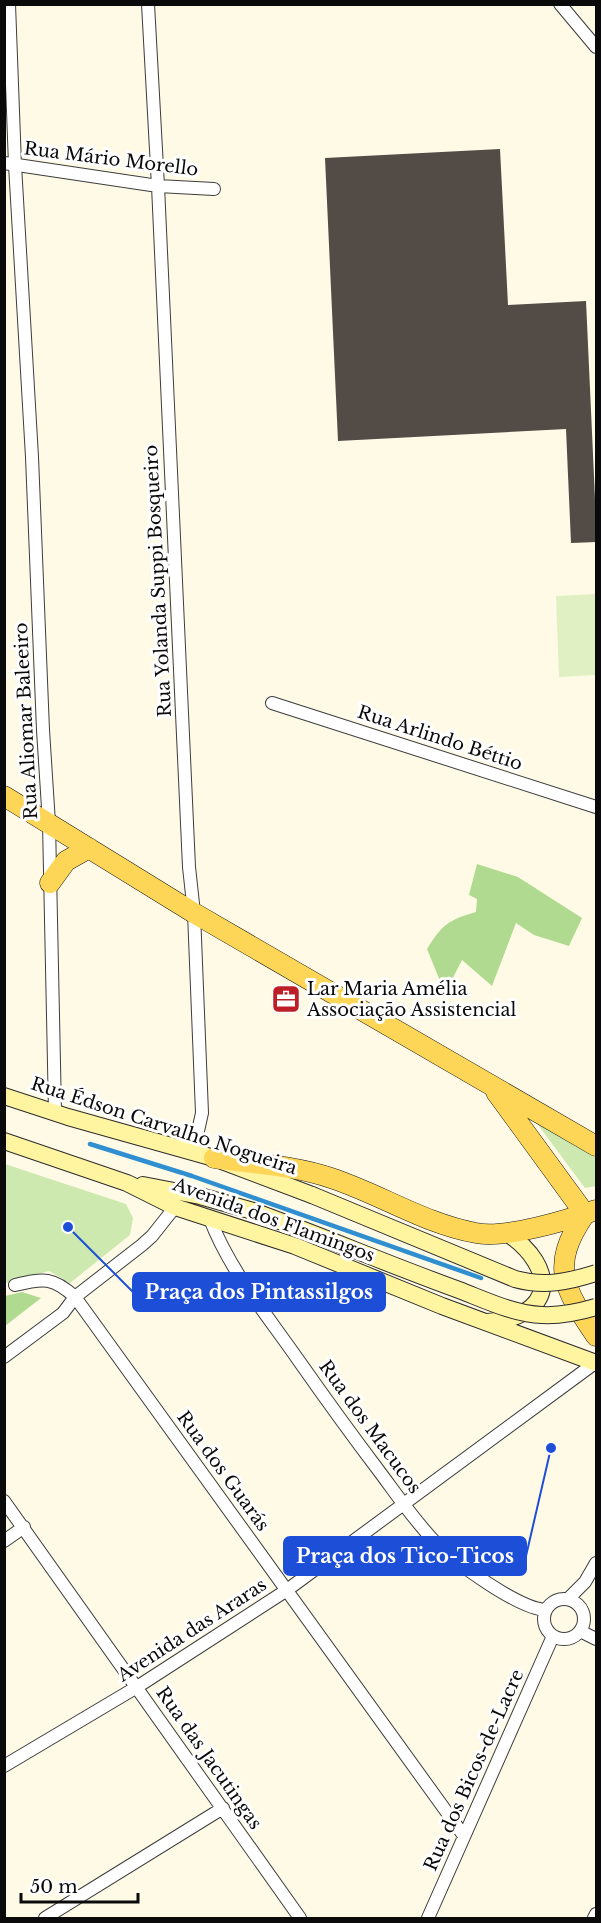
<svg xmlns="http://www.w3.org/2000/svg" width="601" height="1923" font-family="'Libre Baskerville',serif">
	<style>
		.green { fill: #cde9b0 }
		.forest { fill: #b0da8f }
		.pitch { fill: #e0f0c2 }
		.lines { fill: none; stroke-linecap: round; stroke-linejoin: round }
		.stream { stroke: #2f8fd0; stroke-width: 4.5 }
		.building { fill: #524b46 }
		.street-casing { stroke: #3d3d3d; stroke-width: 14 }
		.secondary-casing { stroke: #2c2c2c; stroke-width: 18 }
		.primary-casing { stroke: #1b1b1b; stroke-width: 21 }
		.street { stroke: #fff; stroke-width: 12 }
		.secondary { stroke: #fff5a1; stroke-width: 16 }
		.primary { stroke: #fdd658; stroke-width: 20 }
		.secondary-bridge-casing { stroke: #2c2c2c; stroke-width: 18; stroke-linecap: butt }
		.secondary-bridge { stroke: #fff5a1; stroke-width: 16 }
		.labels { text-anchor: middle; stroke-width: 6; stroke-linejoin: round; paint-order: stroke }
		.street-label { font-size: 18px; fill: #0a0a0a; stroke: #fff }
		.poi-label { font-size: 18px; fill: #0a0a0a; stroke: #fff; text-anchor: start }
		.leader { fill: none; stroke: #1d4ed8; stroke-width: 2 }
		.callout-dot { fill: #1d4ed8; stroke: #fff; stroke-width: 2 }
		.callout { fill: #1d4ed8; stroke: #1d4ed8; stroke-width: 2 }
		.callout-label { font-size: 20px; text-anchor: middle; font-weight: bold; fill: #fff }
	</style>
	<rect width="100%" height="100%" fill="#fffae6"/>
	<path class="green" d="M527,1110L596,1154V1186L585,1188Z
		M5,1164L126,1204L133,1218L130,1235L70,1283L49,1271L5,1283Z"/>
	<path class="forest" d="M477,864L518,877L582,918L569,946L534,935L516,923L492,986L462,960L445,993L427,949C442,925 448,920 476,912L477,899L469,895Z
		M22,1292L41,1298L5,1326V1296Z"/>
	<path class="pitch" d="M596,594V675L559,677L556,596Z"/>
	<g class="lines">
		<path class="stream" d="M90,1144L192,1176L481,1278"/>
	</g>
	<path class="building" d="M500,149L508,305L586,301L597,542L571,543L566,429L338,441L325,158Z"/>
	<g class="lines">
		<g class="street-casing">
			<path id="street" d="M9,4L15,165L32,457L43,730L49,823L55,1112
				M148,4L158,186L189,867L194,913L202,1113L198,1131L194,1138L181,1148
				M560,4L596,47
				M4,163L158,186L214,189
				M272,703L596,807
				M210,1219C230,1271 267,1315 299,1361C325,1398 351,1434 379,1471C397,1495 414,1520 435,1542C454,1562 519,1609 546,1610
				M15,1285C44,1278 53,1277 75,1297L464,1836
				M4,1357L63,1313L75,1297L142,1245L152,1236L175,1207
				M4,1501L300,1918
				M4,1541L24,1527
				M568,1599L585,1582L596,1563
				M544 1619a20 20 0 1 1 40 0a20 20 0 1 1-40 0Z
				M580,1631L596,1639
				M4,1766L137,1687L287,1590L595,1363
				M45,1918L223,1808
				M428,1918L553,1636
				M594,1918L596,1914"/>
		</g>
		<g class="secondary-casing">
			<path id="secondary" d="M4,1096L68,1117L214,1158L312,1195
				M4,1141L127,1183L175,1207L295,1246L442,1306L596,1363
				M143,1185L200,1196L253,1211
				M487,1322C556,1317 558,1268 507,1233"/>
		</g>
		<g class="primary-casing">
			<path id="primary" d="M4,796L194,913L596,1146
				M50,883L66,861L89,848
				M496,1092L585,1214
				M214,1158C252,1164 294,1165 331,1178C380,1194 425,1224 476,1233C505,1239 568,1220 596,1210
				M585,1214C549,1266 564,1289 596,1336"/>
		</g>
		<use href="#street" class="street"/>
		<use href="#secondary" class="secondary"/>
		<use href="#primary" class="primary"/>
		<g class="secondary-bridge-casing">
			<path id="secondary-bridge" d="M312,1195L515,1279C544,1287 568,1282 596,1273
				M253,1211C322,1236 390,1265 459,1290C485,1300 514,1314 542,1315C560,1316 579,1312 596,1307"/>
		</g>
		<use href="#secondary-bridge" class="secondary-bridge"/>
	</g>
	<defs>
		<g id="office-square" transform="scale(1.5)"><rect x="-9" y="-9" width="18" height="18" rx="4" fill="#bc1f26" stroke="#fff"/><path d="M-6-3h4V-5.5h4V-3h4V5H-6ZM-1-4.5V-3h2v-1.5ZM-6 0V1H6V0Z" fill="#fff"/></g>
	</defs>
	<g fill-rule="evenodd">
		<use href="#office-square" x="286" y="999"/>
	</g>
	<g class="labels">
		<g class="street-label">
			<text transform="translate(111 159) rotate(7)" y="6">Rua Mário Morello</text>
			<text transform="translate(158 581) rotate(-93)" y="6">Rua Yolanda Suppi Bosqueiro</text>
			<text transform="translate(26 721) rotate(-93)" y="6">Rua Aliomar Baleeiro</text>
			<text transform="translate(440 738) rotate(18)" y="6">Rua Arlindo Béttio</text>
			<text transform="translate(164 1126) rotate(18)" y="6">Rua Édson Carvalho Nogueira</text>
			<text transform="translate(274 1220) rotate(20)" y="6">Avenida dos Flamingos</text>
			<text transform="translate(370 1427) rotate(54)" y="6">Rua dos Macucos</text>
			<text transform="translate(223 1471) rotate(54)" y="6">Rua dos Guarás</text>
			<text transform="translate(192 1630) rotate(-33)" y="6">Avenida das Araras</text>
			<text transform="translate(209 1758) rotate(55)" y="6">Rua das Jacutingas</text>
			<text transform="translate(474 1770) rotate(-66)" y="6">Rua dos Bicos-de-Lacre</text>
		</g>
		<g class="poi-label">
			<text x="307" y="995">Lar Maria Amélia<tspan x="307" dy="21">Associação Assistencial</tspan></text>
		</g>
	</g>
	<path class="leader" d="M68 1227L133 1292M551 1448L526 1556"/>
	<g class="callout-dot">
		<circle cx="68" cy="1227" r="6"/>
		<circle cx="551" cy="1448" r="6"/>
	</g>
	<g class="callout">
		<rect x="133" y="1273" width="252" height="38" rx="6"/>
		<rect x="284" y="1537" width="242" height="38" rx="6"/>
	</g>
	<g class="callout-label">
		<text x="259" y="1299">Praça dos Pintassilgos</text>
		<text x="405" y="1563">Praça dos Tico-Ticos</text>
	</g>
	<rect width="601" height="1923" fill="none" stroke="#0a0a0a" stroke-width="12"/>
	<path d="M21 1893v9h117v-9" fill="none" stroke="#0a0a0a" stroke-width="3"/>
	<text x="30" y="1893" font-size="18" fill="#0a0a0a" stroke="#ffffff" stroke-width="4.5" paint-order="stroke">50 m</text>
</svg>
